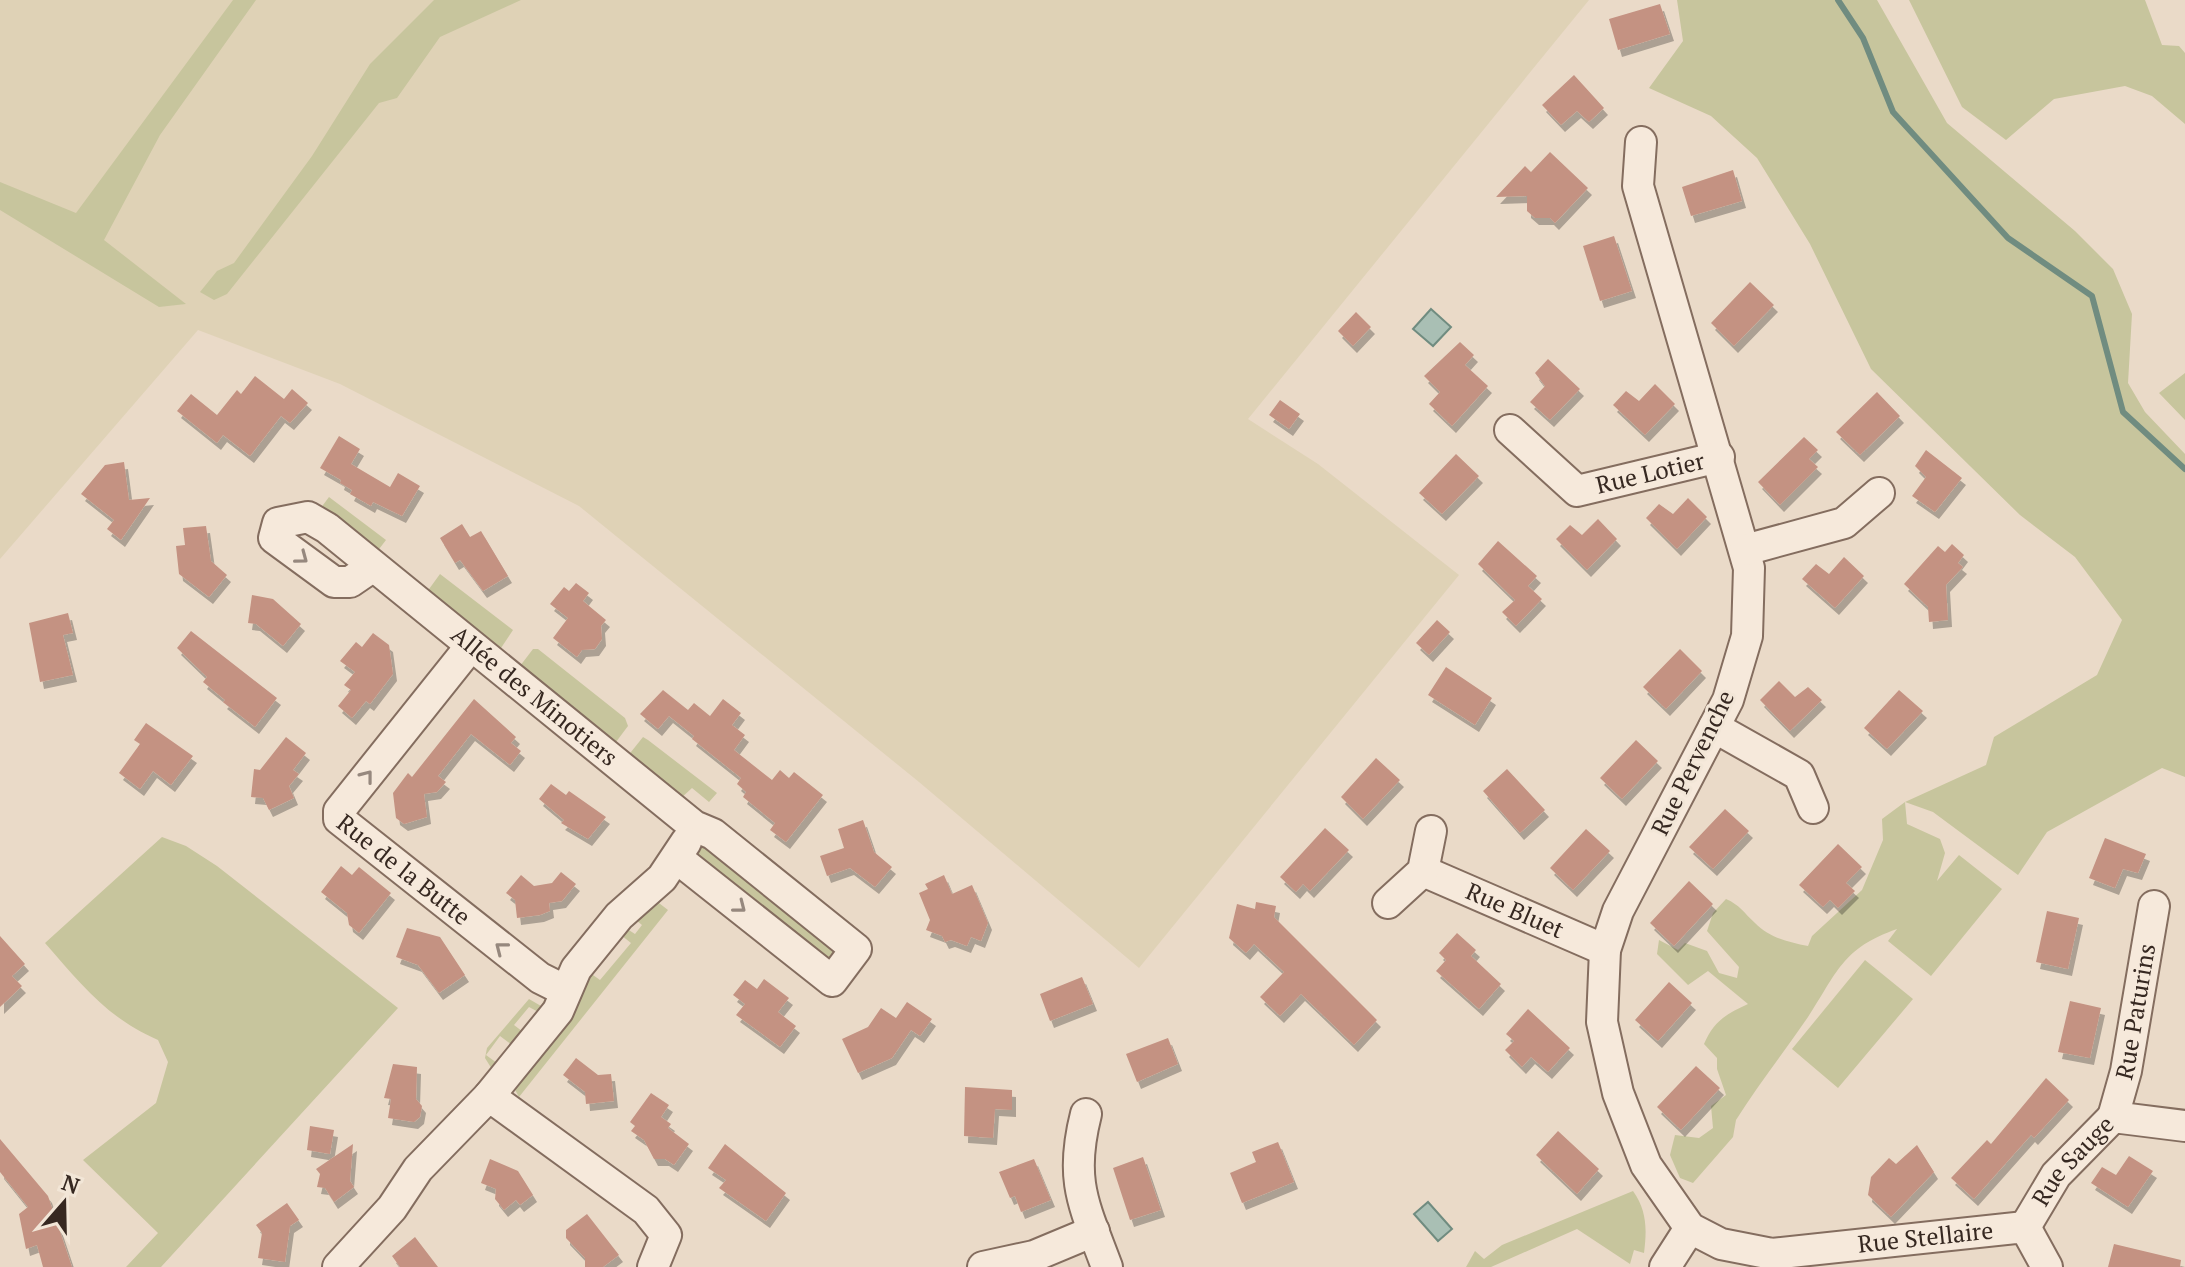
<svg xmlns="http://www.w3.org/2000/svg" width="2185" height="1267" font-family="'PT Serif',serif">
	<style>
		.farmland { fill: #dfd2b6 }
		.green { fill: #c7c59d }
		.water { fill: #a9bfb4; stroke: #708c80; stroke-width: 2 }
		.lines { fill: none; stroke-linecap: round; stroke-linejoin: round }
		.stream { stroke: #708c80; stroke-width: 6 }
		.building { fill: #c49282; filter: url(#shadow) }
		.minor-casing { stroke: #846d5f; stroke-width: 34 }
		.minor { stroke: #f6e9db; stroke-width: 30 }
		.oneway { stroke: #96887e }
		.labels { text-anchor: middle; stroke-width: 6; stroke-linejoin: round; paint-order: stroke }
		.street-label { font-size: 24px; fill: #362821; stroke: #f2e6d7 }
	</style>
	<defs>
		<filter id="shadow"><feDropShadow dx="4" dy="7" stdDeviation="0" flood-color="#0004"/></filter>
	</defs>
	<rect width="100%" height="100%" fill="#eadac8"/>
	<path class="farmland" d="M0,0H1589L1248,419L1318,464L1459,575L1139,968L919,782L579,506L340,384L198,330L0,559Z"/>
	<path class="green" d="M233,0H256L160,135L104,240L186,304L159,307L0,210V182L76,213Z
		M434,0H521L440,37L397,98L379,103L227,294L214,300L200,292L217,271L234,263L312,156L370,64Z
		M1677,0H1877L1947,123L2075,231L2113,269L2132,314L2128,383L2145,412L2185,454V777L2162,768L2047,832L2018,875L1933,812L1905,802L1907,824L1940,839L1945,853L1937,881L1959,855L2002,889L1931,976L1888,941L1897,929C1842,948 1837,973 1808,1017C1784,1052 1758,1085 1736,1120L1733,1137L1693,1183L1680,1178L1670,1155L1675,1135L1699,1138L1713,1128L1711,1106L1726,1095L1717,1069V1058L1704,1044C1714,1021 1726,1014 1748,1004L1708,971L1688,985L1657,954L1659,940L1678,950L1685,943L1707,951L1719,973L1737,978L1739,967L1707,931L1713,913L1726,899C1740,905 1744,913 1755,923C1770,938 1788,942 1808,946L1812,936L1862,890L1883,840L1882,819L1905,802L1986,765L1994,737L2097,675L2122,620L2075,557L2020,515L1871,369L1810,244L1757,158L1711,116L1649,88L1683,41Z
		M1909,0H2145L2162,45L2179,46L2185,53V124L2152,96L2125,86L2054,99L2006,140L1962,107Z
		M2185,373V420L2159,393Z
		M329,497L386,540L373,557L317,513Z
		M440,574L513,630L497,654L424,596Z
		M533,649H538L625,718L628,726L613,746L517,670Z
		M643,737L648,740L717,793L709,802L692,788L680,799L627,757Z
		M162,837L186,846L217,866L398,1008L161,1267H126L158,1233L83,1160L156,1103L168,1062L158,1040C107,1018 81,984 45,943Z
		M701,843L837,952L827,960L693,853Z
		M655,900L668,910L519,1097L513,1086L586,970L600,980L631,943L616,931L624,927L635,934L642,925L636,920Z
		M1865,960L1913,999L1838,1088L1792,1049Z
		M549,991L544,1015L529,1007L514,1025L527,1035L516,1048L500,1036L486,1055L501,1066L495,1074L485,1058L487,1048L529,999L541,1006Z
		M1633,1191C1647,1211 1647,1229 1644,1253L1634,1250L1630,1264L1577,1229L1491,1267H1466L1475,1251L1484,1259L1502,1245Z"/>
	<path class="water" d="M1431,309L1451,327L1433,346L1413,329Z
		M1428,1202L1452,1229L1438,1241L1414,1214Z"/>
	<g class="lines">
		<path class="stream" d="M1838,0L1863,38L1893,112L2008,238L2092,296L2123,412L2185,469"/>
	</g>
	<path class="building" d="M1660,4L1670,34L1618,50L1609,19Z
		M1574,75L1604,108L1589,122L1577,111L1561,125L1542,105Z
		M1550,152L1588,188L1555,223L1550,218H1535L1527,211V196L1496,197L1525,166L1531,172Z
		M1733,170L1742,201L1691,216L1682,187Z
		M1614,236L1632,291L1600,301L1583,246Z
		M1750,282L1774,305L1734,346L1711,323Z
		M1356,312L1371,327L1353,346L1338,331Z
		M1460,342L1474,355L1465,365L1488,386L1452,426L1429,404L1440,392L1424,376Z
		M1548,359L1580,389L1550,420L1530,402L1545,386L1535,373Z
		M255,376L284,399L292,389L308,403L290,423L281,416L250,456L223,435L217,443L177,411L191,394L217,415L237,390L241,394Z
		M1655,384L1675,404L1645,435L1613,405L1626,391L1639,401Z
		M1877,392L1900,416L1860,455L1836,432Z
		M1280,400L1300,414L1289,429L1269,415Z
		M339,436L360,449L351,464L390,487L398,473L420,486L402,516L373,502L371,506L350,494L352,490L340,483L341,480L320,468Z
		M1804,437L1818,450L1809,459L1818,467L1780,505L1758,482Z
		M1926,450L1962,478L1935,512L1912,496L1926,477L1915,466Z
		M1456,454L1479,476L1442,514L1419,493Z
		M124,462L129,500L150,498L121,540L107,529L114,520L81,494L105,465Z
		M1688,498L1707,517L1677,549L1646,518L1659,504L1673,514Z
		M1598,519L1617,539L1587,570L1556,539L1570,525L1582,535Z
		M462,524L470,537L481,531L508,576L483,591L460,560L455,563L440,538Z
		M206,526L211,561L227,575L209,597L179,574L176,546L185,545L183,528Z
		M1498,541L1537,576L1528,586L1542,599L1516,626L1502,612L1515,600L1478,564Z
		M1952,544L1964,555L1958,563L1963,567L1946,585L1948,620L1929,622L1928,607L1904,584L1938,546L1945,552Z
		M1844,557L1864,576L1835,608L1802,579L1816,564L1829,574Z
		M576,583L589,593L583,601L606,620L601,626L602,639L595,649L582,650L577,657L553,638L568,618L550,604L564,587L569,591Z
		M252,595L273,599L301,624L283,646L256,624L248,623Z
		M68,613L73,633L63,635L73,675L40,682L29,623Z
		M1437,620L1450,632L1429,655L1416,643Z
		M191,631L277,698L255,727L223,702L225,700L203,682L207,677L177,648Z
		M373,633L389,645L393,674L370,704L366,701L352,718L338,706L351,690L344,685L355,672L340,661L356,642L362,647Z
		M1680,649L1702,671L1666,709L1643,687Z
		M1446,667L1492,698L1475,725L1428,695Z
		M1779,681L1795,697L1808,687L1822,700L1790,731L1760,700Z
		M663,690L688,710L694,703L710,716L723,699L741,713L732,725L745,735L734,750L772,780L780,770L789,778L794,772L823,795L786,842L770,830L775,823L743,797L746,792L737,784L741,778L692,739L694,736L669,716L658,729L640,714Z
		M1899,690L1923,711L1887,749L1864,728Z
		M474,699L516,737L511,743L521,751L510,765L471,734L438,776L446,782L437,792L424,794L427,817L404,824L396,818L393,793L408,773L412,777Z
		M146,723L193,756L171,785L153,771L140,789L119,773L140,744L134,740Z
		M286,737L306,753L293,770L299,774L289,786L294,798L269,810L263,798L251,797L254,769L260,770Z
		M1636,740L1658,761L1622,799L1600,778Z
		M1376,758L1400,780L1363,819L1341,797Z
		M1507,769L1545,810L1520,833L1483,791Z
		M551,784L566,795L569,791L606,817L588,839L561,823L564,820L539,799Z
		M1725,809L1749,831L1713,869L1689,847Z
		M863,820L874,852L892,867L875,887L850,868L827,876L820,856L844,848L838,829Z
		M1325,828L1349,850L1310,891L1303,884L1296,892L1280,877Z
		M1586,829L1610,851L1573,890L1550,868Z
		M2105,838L2146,854L2138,873L2123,869L2115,888L2089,878Z
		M1838,844L1862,867L1846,883L1855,891L1838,908L1830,900L1823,907L1799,885Z
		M341,866L352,875L359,867L391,893L359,933L349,925L347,913L321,892Z
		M561,872L576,884L562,901L549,903L550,911L540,915L517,918L515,900L506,893L521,875L534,886L552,883Z
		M944,875L952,894L972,885L988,923L981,941L971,937L967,946L951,940L945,942L942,936L926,930L930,920L919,893L928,889L925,884Z
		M1689,881L1713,904L1674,946L1650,923Z
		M1256,902L1276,906L1274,917L1377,1020L1354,1045L1301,994L1280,1016L1260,997L1284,972L1254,944L1246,953L1229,938L1237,904L1255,909Z
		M2047,911L2079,918L2068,969L2036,962Z
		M407,928L440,937L465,975L439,993L418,965L396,957Z
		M1457,933L1476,950L1471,956L1501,984L1479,1009L1436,971L1446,960L1439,953Z
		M0,936L25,964L12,976L22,986L0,1007Z
		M1082,977L1093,1004L1050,1021L1040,994Z
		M764,979L789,998L778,1012L796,1026L780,1047L736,1015L745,1004L733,995L745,980L757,989Z
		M1669,982L1692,1003L1658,1041L1635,1020Z
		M2070,1001L2101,1008L2090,1058L2058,1052Z
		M907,1002L932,1019L920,1036L911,1030L892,1058L858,1073L842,1039L868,1027L881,1008L896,1018Z
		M1528,1009L1570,1048L1548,1072L1531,1057L1522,1067L1505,1050L1514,1041L1506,1034Z
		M1168,1038L1178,1064L1137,1082L1126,1054Z
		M576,1058L598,1075L611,1074L614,1101L586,1104L585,1092L563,1075Z
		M393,1064L417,1067L416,1099L422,1106L420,1117L414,1122L388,1118L391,1099L384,1098Z
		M1696,1066L1720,1088L1681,1130L1657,1107Z
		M2046,1078L2069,1100L2034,1138L2031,1135L1974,1199L1951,1178L1987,1140L1991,1144Z
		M965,1087L1012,1090V1110L995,1109L993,1138L964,1136Z
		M651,1093L669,1105L661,1117L671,1124L668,1128L689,1144L674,1165L665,1159H654L644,1140L631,1131L635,1126L630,1122Z
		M310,1126L334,1130L330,1154L307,1150Z
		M1558,1131L1599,1169L1577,1194L1536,1155Z
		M0,1139L48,1196L72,1267H43L37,1245L26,1249L19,1214L28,1207L0,1172Z
		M1278,1142L1294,1182L1242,1203L1230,1173L1256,1162L1252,1152Z
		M353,1144L350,1181L354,1187L334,1202L325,1188L317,1187L320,1174L316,1169Z
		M725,1144L786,1193L766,1221L719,1188L726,1180L708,1168Z
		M1917,1145L1934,1172L1891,1217L1868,1195L1871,1177L1889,1158L1896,1164Z
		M2129,1156L2153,1171L2128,1207L2091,1183L2102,1167L2116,1175Z
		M1143,1157L1161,1210L1130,1220L1113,1168Z
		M490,1159L518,1171L533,1195L520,1205L516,1200L504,1210L495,1199L496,1189L481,1183Z
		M1034,1159L1051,1200L1021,1212L1015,1196L1010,1198L999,1172Z
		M287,1203L299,1220L290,1226L285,1262L258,1258L262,1233L256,1225Z
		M587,1214L619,1255L603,1267H585V1258L566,1238V1230Z
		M415,1237L438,1267H400L392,1256Z
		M2114,1244L2181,1260L2180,1267H2108Z"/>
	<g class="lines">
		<g class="minor-casing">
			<g id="minor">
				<path id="s1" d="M1641,142L1638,186L1749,568L1747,636L1728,700L1618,911L1605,950L1602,1022L1618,1093L1646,1165L1690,1228L1721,1244L1772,1254L2025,1227L2047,1267"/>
				<path id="s2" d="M1510,430L1577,491L1719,457"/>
				<path d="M1745,550L1844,523L1879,493"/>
				<path id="s3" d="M372,567L350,582H334L274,538L278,523L308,517L327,528L694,826L713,834L856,949L832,981L678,859"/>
				<path id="s4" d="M470,647L339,811V819L540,978L566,991"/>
				<path d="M1714,727L1799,775L1813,808"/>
				<path id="s5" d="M1423,871L1605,950"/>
				<path d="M1388,903L1423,871L1431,831"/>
				<path d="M489,1096L558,1011L576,969L619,916L662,878L686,842"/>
				<path d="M1086,1114C1069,1181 1084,1205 1107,1267"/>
				<path id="s6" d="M2113,1117L2126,1071L2154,906"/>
				<path id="s7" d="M2025,1227L2056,1175L2113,1117L2185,1126"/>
				<path d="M338,1267L392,1208L418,1169L489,1096L646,1210L666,1235L653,1267"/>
				<path d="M983,1267L1034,1256L1094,1231"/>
				<path d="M1665,1267L1690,1228"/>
			</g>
		</g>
		<use href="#minor" class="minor"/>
	</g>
	<defs><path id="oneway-chevron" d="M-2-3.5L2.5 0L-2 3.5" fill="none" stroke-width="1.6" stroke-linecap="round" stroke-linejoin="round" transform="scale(2)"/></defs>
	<g class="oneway">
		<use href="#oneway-chevron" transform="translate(302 558) rotate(37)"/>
		<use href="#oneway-chevron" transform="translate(367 776) rotate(-52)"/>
		<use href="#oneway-chevron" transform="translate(740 907) rotate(38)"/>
		<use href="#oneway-chevron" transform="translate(501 948) rotate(-142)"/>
	</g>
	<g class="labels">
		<g class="street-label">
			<text dy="8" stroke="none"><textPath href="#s2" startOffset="166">Rue Lotier</textPath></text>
			<text dy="8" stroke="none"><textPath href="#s3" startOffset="452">Allée des Minotiers</textPath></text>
			<text transform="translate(1693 763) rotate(-64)" y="8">Rue Pervenche</text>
			<text dy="8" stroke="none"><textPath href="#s4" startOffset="300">Rue de la Butte</textPath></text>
			<text dy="8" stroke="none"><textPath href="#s5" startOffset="100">Rue Bluet</textPath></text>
			<text dy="8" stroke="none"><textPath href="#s6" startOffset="108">Rue Paturins</textPath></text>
			<text dy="8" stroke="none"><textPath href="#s7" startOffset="82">Rue Sauge</textPath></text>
			<text dy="8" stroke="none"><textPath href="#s1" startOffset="1396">Rue Stellaire</textPath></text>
		</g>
	</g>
	<g transform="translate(64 1203) rotate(20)" stroke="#f2e6d7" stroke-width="6" paint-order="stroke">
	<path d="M0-6L14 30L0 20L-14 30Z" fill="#362821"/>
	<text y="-12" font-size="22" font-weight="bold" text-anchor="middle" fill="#362821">N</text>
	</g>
</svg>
